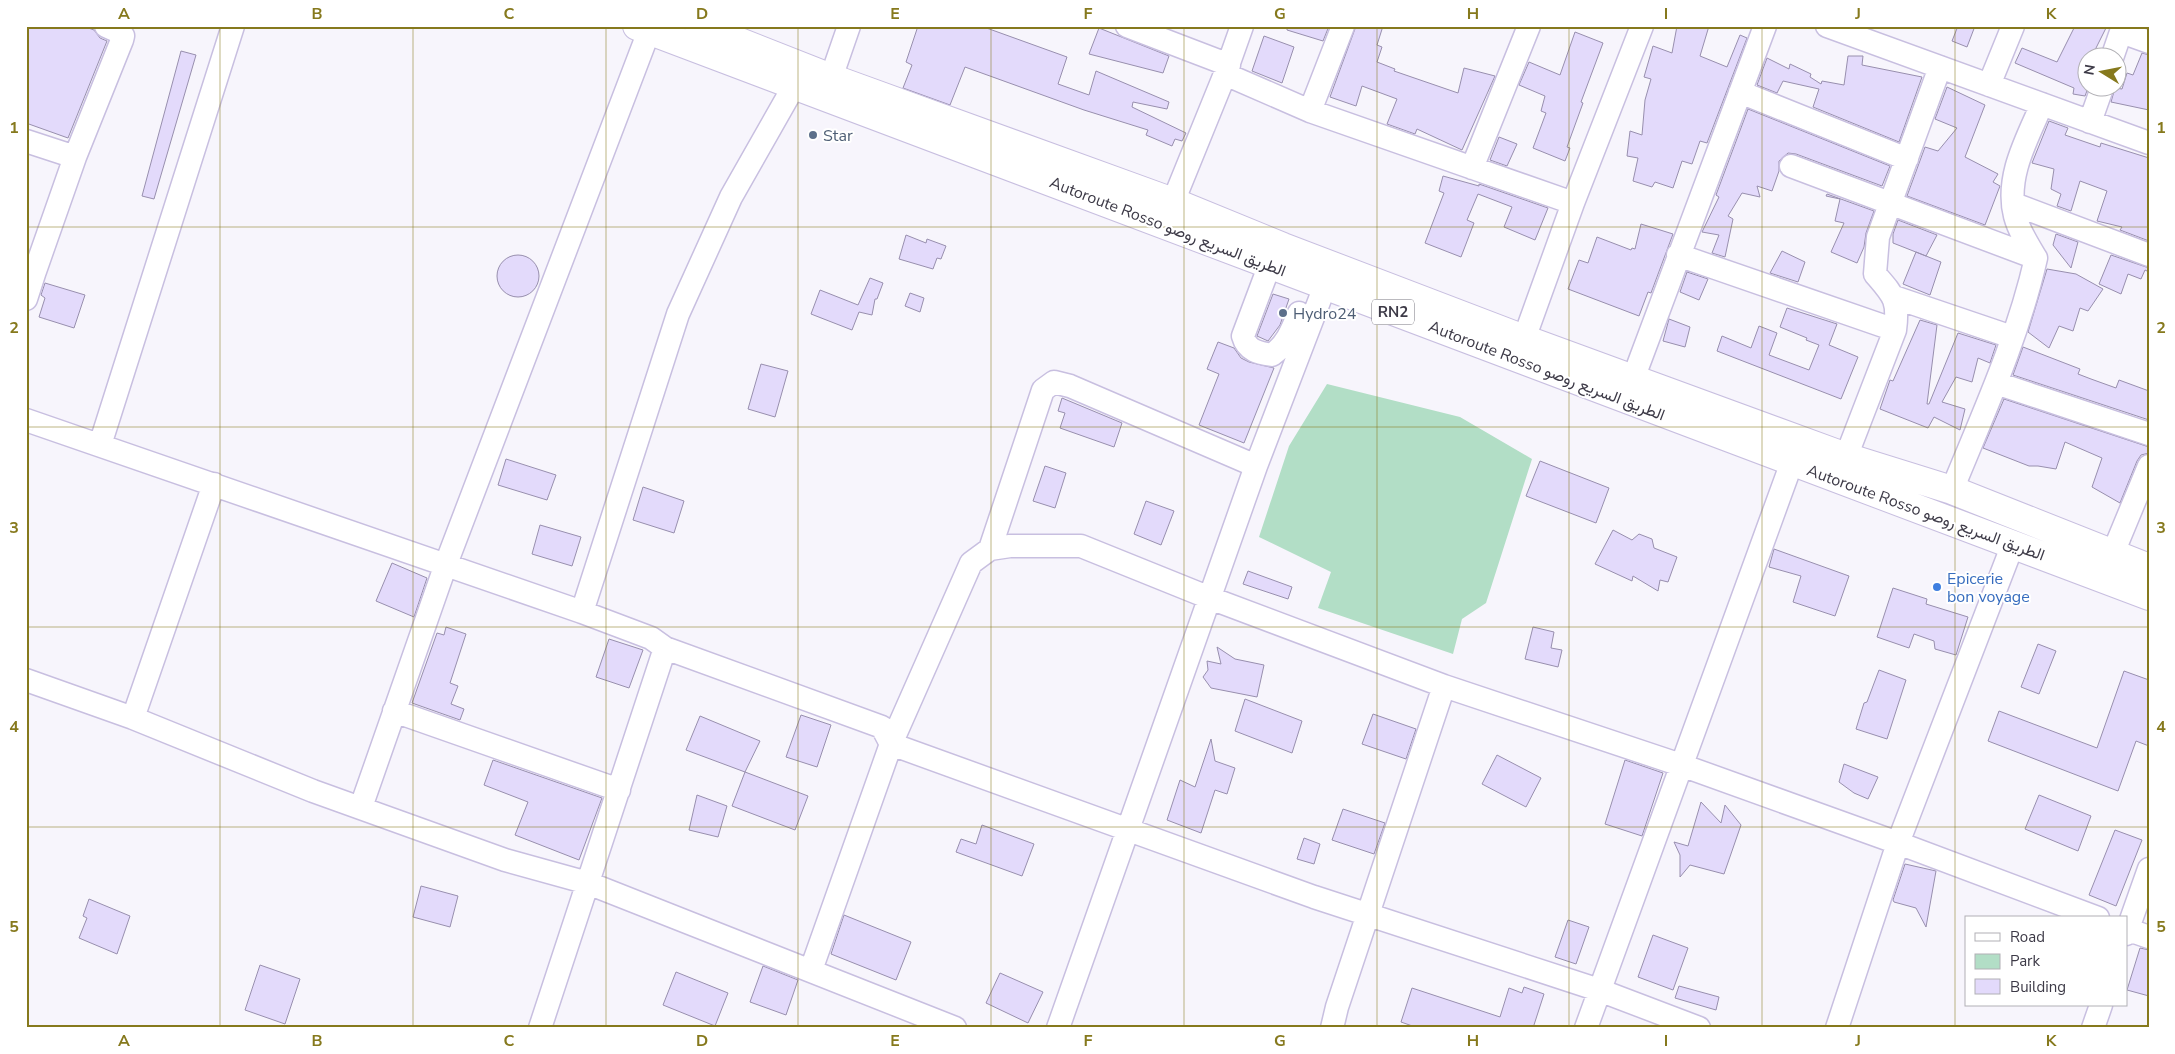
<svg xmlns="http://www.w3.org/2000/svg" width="2175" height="1054" font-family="'Nunito Sans',Vazirmatn,sans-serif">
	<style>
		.green { fill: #b2dec6 }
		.building { fill: #e3dafb; stroke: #988fae }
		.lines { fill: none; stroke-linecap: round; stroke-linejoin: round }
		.minor-casing { stroke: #c8bfe0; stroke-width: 25 }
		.highway-casing { stroke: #c8bfe0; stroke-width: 30 }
		.minor { stroke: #fff; stroke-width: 22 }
		.highway { stroke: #fff; stroke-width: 28 }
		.grid { fill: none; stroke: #86791d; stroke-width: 1; stroke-opacity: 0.55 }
		.service-dot { fill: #5c6f8a; stroke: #fff; stroke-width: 2 }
		.shop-dot { fill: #3f7fe0; stroke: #fff; stroke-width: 2 }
		.labels { text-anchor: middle; stroke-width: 4; stroke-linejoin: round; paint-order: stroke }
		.shield { fill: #fff; stroke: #77757e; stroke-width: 1 }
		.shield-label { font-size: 15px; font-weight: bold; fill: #3d3a47 }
		.service-label { font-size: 16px; fill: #4e5e75; stroke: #fff; text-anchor: start }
		.street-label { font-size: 16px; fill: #3d3a47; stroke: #fff }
		.shop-label { font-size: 16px; fill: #366cbe; stroke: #fff; text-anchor: start }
		.neatline { fill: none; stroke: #86791d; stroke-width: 2 }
		.grid-label { font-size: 16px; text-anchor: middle; font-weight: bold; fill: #86791d }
	</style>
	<rect width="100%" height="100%" fill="#f7f5fc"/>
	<path class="green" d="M1327,384L1460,417L1532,459L1486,603L1462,619L1453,654L1318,608L1331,572L1259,537L1289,446Z"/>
	<path class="building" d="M26,26H83L94,30L100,38L107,41L68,138L26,123Z
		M918,26H981L1067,57L1058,84L1089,95L1096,71L1169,102L1167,109L1133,102L1132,107L1186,133L1182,141L1175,139L1172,146L1146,135L1148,130L1084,110L965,67L950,105L903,88L912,65L906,62Z
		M1287,26H1329L1323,41L1287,30Z
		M1356,26H1383L1377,45L1382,47L1377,62L1395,69L1394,71L1458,93L1464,68L1495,76L1462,150L1417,129L1415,134L1387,124L1397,99L1362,86L1356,106L1330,97Z
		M1677,26H1709L1700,56L1727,67L1740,35L1747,38L1707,143L1700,141L1692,164L1682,161L1673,188L1655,182L1652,187L1633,181L1638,158L1627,156L1630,131L1642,135L1645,100L1651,79L1644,77L1653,46L1672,53Z
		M1958,26H1975L1967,47L1952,41Z
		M2075,26H2107L2091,58H2088V88L2085,96L2073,94L2074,88L2015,63L2022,48L2057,62Z
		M1099,28L1169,56L1163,73L1089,54Z
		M1575,32L1603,43L1581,102L1583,103L1567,147L1570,148L1565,161L1533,148L1546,113L1541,111L1545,96L1519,85L1529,62L1560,75Z
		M1264,36L1294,47L1282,83L1252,71Z
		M181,51L196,55L154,199L142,196Z
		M2142,53L2149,55V110L2111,102L2115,88L2122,89L2127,73L2133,75Z
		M1848,56H1863L1862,65L1922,77L1899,142L1813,107L1819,89L1783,81L1777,93L1757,85L1767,58L1789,69L1790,64L1811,74L1810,77L1821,84L1822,81L1844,85Z
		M1947,87L1985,105L1965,157L1998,174L1993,182L2000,186L1985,225L1907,196L1925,147L1938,151L1957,128L1935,119Z
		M1748,109L1890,166L1882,186L1796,154L1788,153L1779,161V171L1772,191L1757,186L1760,197L1742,193L1728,216L1733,219L1725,257L1712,253L1719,235L1702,232L1719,197L1716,195Z
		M2049,121L2068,128L2065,135L2100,147L2101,143L2149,158V241L2120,230L2122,227L2097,221L2107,191L2080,181L2071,211L2057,206L2061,194L2051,189L2054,169L2032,163Z
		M1499,137L1517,144L1507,166L1490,160Z
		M1443,176L1479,186V184L1548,208L1535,240L1504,227L1512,207L1478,194L1467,220L1474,223L1461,257L1425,243L1444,193L1439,191Z
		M1827,194L1874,211L1866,233L1864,247L1857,263L1831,252L1844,223L1835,221L1840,199L1826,196Z
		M1898,220L1937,235L1926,256L1893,243V234Z
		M1641,224L1673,234L1651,293L1648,292L1639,316L1568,289L1579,260L1588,263L1597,237L1631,250L1632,248L1635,249Z
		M2056,234L2078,242L2071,268L2053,245Z
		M906,235L926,243L927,239L946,246L941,259L937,258L933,269L899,259Z
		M1782,251L1805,262L1798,282L1770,273Z
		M1916,252L1941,262L1930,295L1903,284Z
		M497 276a21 21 0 1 1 42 0a21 21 0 1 1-42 0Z
		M2111,255L2149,268V272L2145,270L2141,279L2128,274L2121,294L2099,284Z
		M2047,269L2076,274L2103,289L2088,311L2080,308L2073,331L2059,326L2049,348L2028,332Z
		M1687,272L1708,279L1699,300L1680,292Z
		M870,278L883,283L877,299H875L872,315L859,312L852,330L811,314L820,290L858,305Z
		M45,283L85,295L74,328L39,317L45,298L41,295Z
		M910,293L924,298L920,312L905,306Z
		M1273,294L1289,299L1280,325L1268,341L1257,336Z
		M1787,308L1837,324L1829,345L1858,357L1841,399L1717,351L1722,336L1751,348L1759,326L1777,333L1769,355L1809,370L1819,345L1806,340L1807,338L1780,327Z
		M1669,319L1690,327L1685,347L1663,341Z
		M1920,320L1937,325L1927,404H1929L1958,333L1996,345L1990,363L1978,358L1972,382L1956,377L1942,402L1965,409L1960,430L1934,417L1928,428L1880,409L1890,380L1893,381Z
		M1218,342L1234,348L1241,358L1249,362L1274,368L1244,443L1199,425L1219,374L1207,369Z
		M2023,347L2080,369L2078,374L2091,379L2116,388L2119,380L2149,391V420L2013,375Z
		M761,364L788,371L775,417L748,409Z
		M1062,398L1122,423L1114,447L1060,428L1065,413L1058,411Z
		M2004,399L2149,447V453L2141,455L2137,461L2120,503L2092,487L2102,458L2065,442L2056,469L2038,466H2029L1983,448Z
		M506,459L556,475L547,500L498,485Z
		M1540,461L1609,488L1596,523L1526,496Z
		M1045,466L1066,473L1055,508L1033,501Z
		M643,487L684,501L674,533L633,520Z
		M1146,501L1174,511L1161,545L1134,534Z
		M540,525L581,537L572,566L532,554Z
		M1613,530L1632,540L1639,534L1652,539L1654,548L1677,557L1668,582L1660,580L1658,591L1633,576L1632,581L1595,564Z
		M1774,549L1849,576L1835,616L1793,602L1801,576L1769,567Z
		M392,563L427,578L414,617L376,601Z
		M1248,571L1292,587L1288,599L1243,584Z
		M1893,588L1927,599L1926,604L1968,617L1956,655L1935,649L1934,641L1914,634L1909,648L1877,637Z
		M446,627L466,634L450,683L458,686L451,704L464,709L460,720L412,703L437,633L444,635Z
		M1533,627L1554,632L1551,648L1562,650L1558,667L1525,659Z
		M609,639L643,650L629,688L596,677Z
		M2038,644L2056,651L2039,694L2021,687Z
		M1217,647L1235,659L1264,665L1257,697L1211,688L1203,677L1208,670L1207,661L1221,664Z
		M1879,670L1906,680L1887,739L1856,729L1864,703L1867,702Z
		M2124,671L2149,680V746L2136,741L2118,791L1988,741L1999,711L2097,748Z
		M1245,699L1302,721L1292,753L1235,731Z
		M1373,714L1416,729L1406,759L1362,744Z
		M801,715L831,725L817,767L786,757Z
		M700,716L760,741L745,772L686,750Z
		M1211,739L1215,761L1235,768L1227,794L1215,790L1201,833L1167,820L1180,780L1195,787Z
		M1497,755L1541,778L1526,807L1482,784Z
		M493,760L602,798L579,860L515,835L528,802L484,785Z
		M1625,760L1663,773L1642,836L1605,824Z
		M1844,764L1878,777L1868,799L1854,793L1839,782Z
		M745,772L808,796L795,830L732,806Z
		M697,795L727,806L718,837L689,830Z
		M2039,795L2091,816L2078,851L2025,829Z
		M1701,802L1721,823L1725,805L1741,825L1724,874L1690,865L1680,877V855L1674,842L1688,846Z
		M1343,809L1385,823L1374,854L1332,840Z
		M982,825L1034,844L1022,876L956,852L961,839L976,844Z
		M2115,830L2142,840L2116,906L2089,895Z
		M1304,838L1320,844L1314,864L1297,859Z
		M1905,864L1936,871L1926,927L1916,908L1894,902L1893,900Z
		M421,886L458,896L450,927L413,917Z
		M89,899L130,916L117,954L79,938L87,918L83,916Z
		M844,915L911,942L896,980L831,954Z
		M1568,920L1589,927L1576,964L1555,957Z
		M1653,935L1688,948L1673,990L1638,977Z
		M2140,948L2149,950V996L2127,990Z
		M260,965L300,979L285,1024L245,1010Z
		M763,966L798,980L786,1015L750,1002Z
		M676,972L728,993L715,1026L663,1005Z
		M1000,973L1043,992L1028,1023L986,1003Z
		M1679,986L1719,997L1716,1010L1675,998Z
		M1524,987L1544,994L1533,1028H1418L1401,1022L1412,988L1500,1017L1509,988L1522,993Z"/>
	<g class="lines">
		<g class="minor-casing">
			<path id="minor" d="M1127,26L1229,65
				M1827,26L2149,143
				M2121,32L2149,42
				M2112,58L2123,26
				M1225,74L1310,111L1573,203
				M831,78L849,26
				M1989,85L2013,26
				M1740,92L1907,159
				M1310,111L1343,26
				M2090,122L2102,88
				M26,141L75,157L35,271
				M75,157L122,40L123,36L117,31L106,26
				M1791,166L2036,258
				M1472,168L1529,26
				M1173,202L1225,74L1242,26
				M2014,204L2149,255
				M1678,255L1895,330
				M1270,264L1243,336C1247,351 1259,353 1272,355C1287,344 1292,330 1299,313
				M26,267L35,271L26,299
				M1894,297L2012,337
				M1524,339L1573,203L1642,26
				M1633,379L1765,26
				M1996,383L2149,434
				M26,420L582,612L651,638L665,648L540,1028
				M100,445L233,26
				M1846,457L1895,330C1899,300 1894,296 1875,274L1878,237L1940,67
				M1952,490C1983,414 2018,338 2036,258C2028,245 2019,231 2015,216C2005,177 2027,139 2042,104
				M990,549L1043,390L1054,382L1070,386L1256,466
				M2113,553L2149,466
				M582,612L678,314L731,197L794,86
				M665,648L882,727L891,744L1314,897L1599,990L1699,1028
				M26,680L133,718L313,791L505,860L588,883L955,1028
				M394,711L619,790
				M133,718L214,484
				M361,807L446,564L649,31
				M2126,929L2149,937
				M2126,934L2149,869
				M811,970L891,744L971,563L990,549L1010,546H1081L1210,598L1444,686L1681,765L1898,843L2098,918
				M1058,1028L1256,466L1325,286
				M1332,1028L1337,1007L1444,686
				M1586,1028L1792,462
				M1837,1028L1898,843L2013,544
				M2093,1028L2101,1005"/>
		</g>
		<g class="highway-casing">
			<path id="highway" d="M637,26L2149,596
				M699,26L831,78L1173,202L1283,247L1524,339L1846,457L1952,490L2149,568"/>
		</g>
		<use href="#minor" class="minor"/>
		<use href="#highway" class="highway"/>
	</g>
	<path class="grid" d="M220,26V1028M413,26V1028M606,26V1028M798,26V1028M991,26V1028M1184,26V1028M1377,26V1028M1569,26V1028M1762,26V1028M1955,26V1028M26,227H2149M26,427H2149M26,627H2149M26,827H2149"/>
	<g class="service-dot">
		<circle cx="813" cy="135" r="5"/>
		<circle cx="1283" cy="313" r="5"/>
	</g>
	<circle class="shop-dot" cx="1937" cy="587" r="5"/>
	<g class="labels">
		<rect class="shield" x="1372" y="299.5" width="42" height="25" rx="4"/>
		<g class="shield-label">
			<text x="1393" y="317">RN2</text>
		</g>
		<g class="service-label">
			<text x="823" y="141">Star</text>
			<text x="1293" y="319">Hydro24</text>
		</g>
		<g class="street-label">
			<text transform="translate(1168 226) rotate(21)" y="6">Autoroute Rosso الطريق السريع روصو</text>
			<text transform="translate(1547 370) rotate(21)" y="6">Autoroute Rosso الطريق السريع روصو</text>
			<text transform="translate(1926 512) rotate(20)" y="6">Autoroute Rosso الطريق السريع روصو</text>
		</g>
		<g class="shop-label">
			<text x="1947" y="584">Epicerie<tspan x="1947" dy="18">bon voyage</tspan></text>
		</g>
	</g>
	<rect width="2175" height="1054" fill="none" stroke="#ffffff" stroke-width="55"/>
	<rect x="1965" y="916" width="162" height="90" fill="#ffffff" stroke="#b1b0b5"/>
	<rect x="1975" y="933" width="25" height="8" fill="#ffffff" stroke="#b1b0b5"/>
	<text x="2010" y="942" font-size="15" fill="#3d3a47">Road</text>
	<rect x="1975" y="954" width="25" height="15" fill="#b2dec6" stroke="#b1b0b5"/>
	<text x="2010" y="966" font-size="15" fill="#3d3a47">Park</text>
	<rect x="1975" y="979" width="25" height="15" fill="#e3dafb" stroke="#b1b0b5"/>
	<text x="2010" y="992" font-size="15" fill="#3d3a47">Building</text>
	<g transform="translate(2102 72) rotate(280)"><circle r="24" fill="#ffffff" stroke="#b1b0b5"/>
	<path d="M0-4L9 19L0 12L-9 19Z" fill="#86791d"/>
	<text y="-8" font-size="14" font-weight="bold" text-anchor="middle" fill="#3d3a47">N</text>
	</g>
	<rect x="28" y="28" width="2120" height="998" class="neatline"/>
	<g class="grid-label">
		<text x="124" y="19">A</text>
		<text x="317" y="19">B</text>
		<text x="509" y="19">C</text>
		<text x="702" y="19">D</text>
		<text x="895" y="19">E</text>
		<text x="1088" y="19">F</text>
		<text x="1280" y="19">G</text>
		<text x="1473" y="19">H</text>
		<text x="1666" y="19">I</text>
		<text x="1858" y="19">J</text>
		<text x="2051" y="19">K</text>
		<text x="14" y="133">1</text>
		<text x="2161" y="133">1</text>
		<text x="14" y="333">2</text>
		<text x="2161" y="333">2</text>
		<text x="14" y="533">3</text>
		<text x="2161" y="533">3</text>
		<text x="14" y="732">4</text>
		<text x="2161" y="732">4</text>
		<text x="14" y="932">5</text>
		<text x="2161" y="932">5</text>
		<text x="124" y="1046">A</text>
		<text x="317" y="1046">B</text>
		<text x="509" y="1046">C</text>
		<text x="702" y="1046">D</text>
		<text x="895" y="1046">E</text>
		<text x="1088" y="1046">F</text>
		<text x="1280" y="1046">G</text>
		<text x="1473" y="1046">H</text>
		<text x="1666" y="1046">I</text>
		<text x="1858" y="1046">J</text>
		<text x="2051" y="1046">K</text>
	</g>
</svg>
